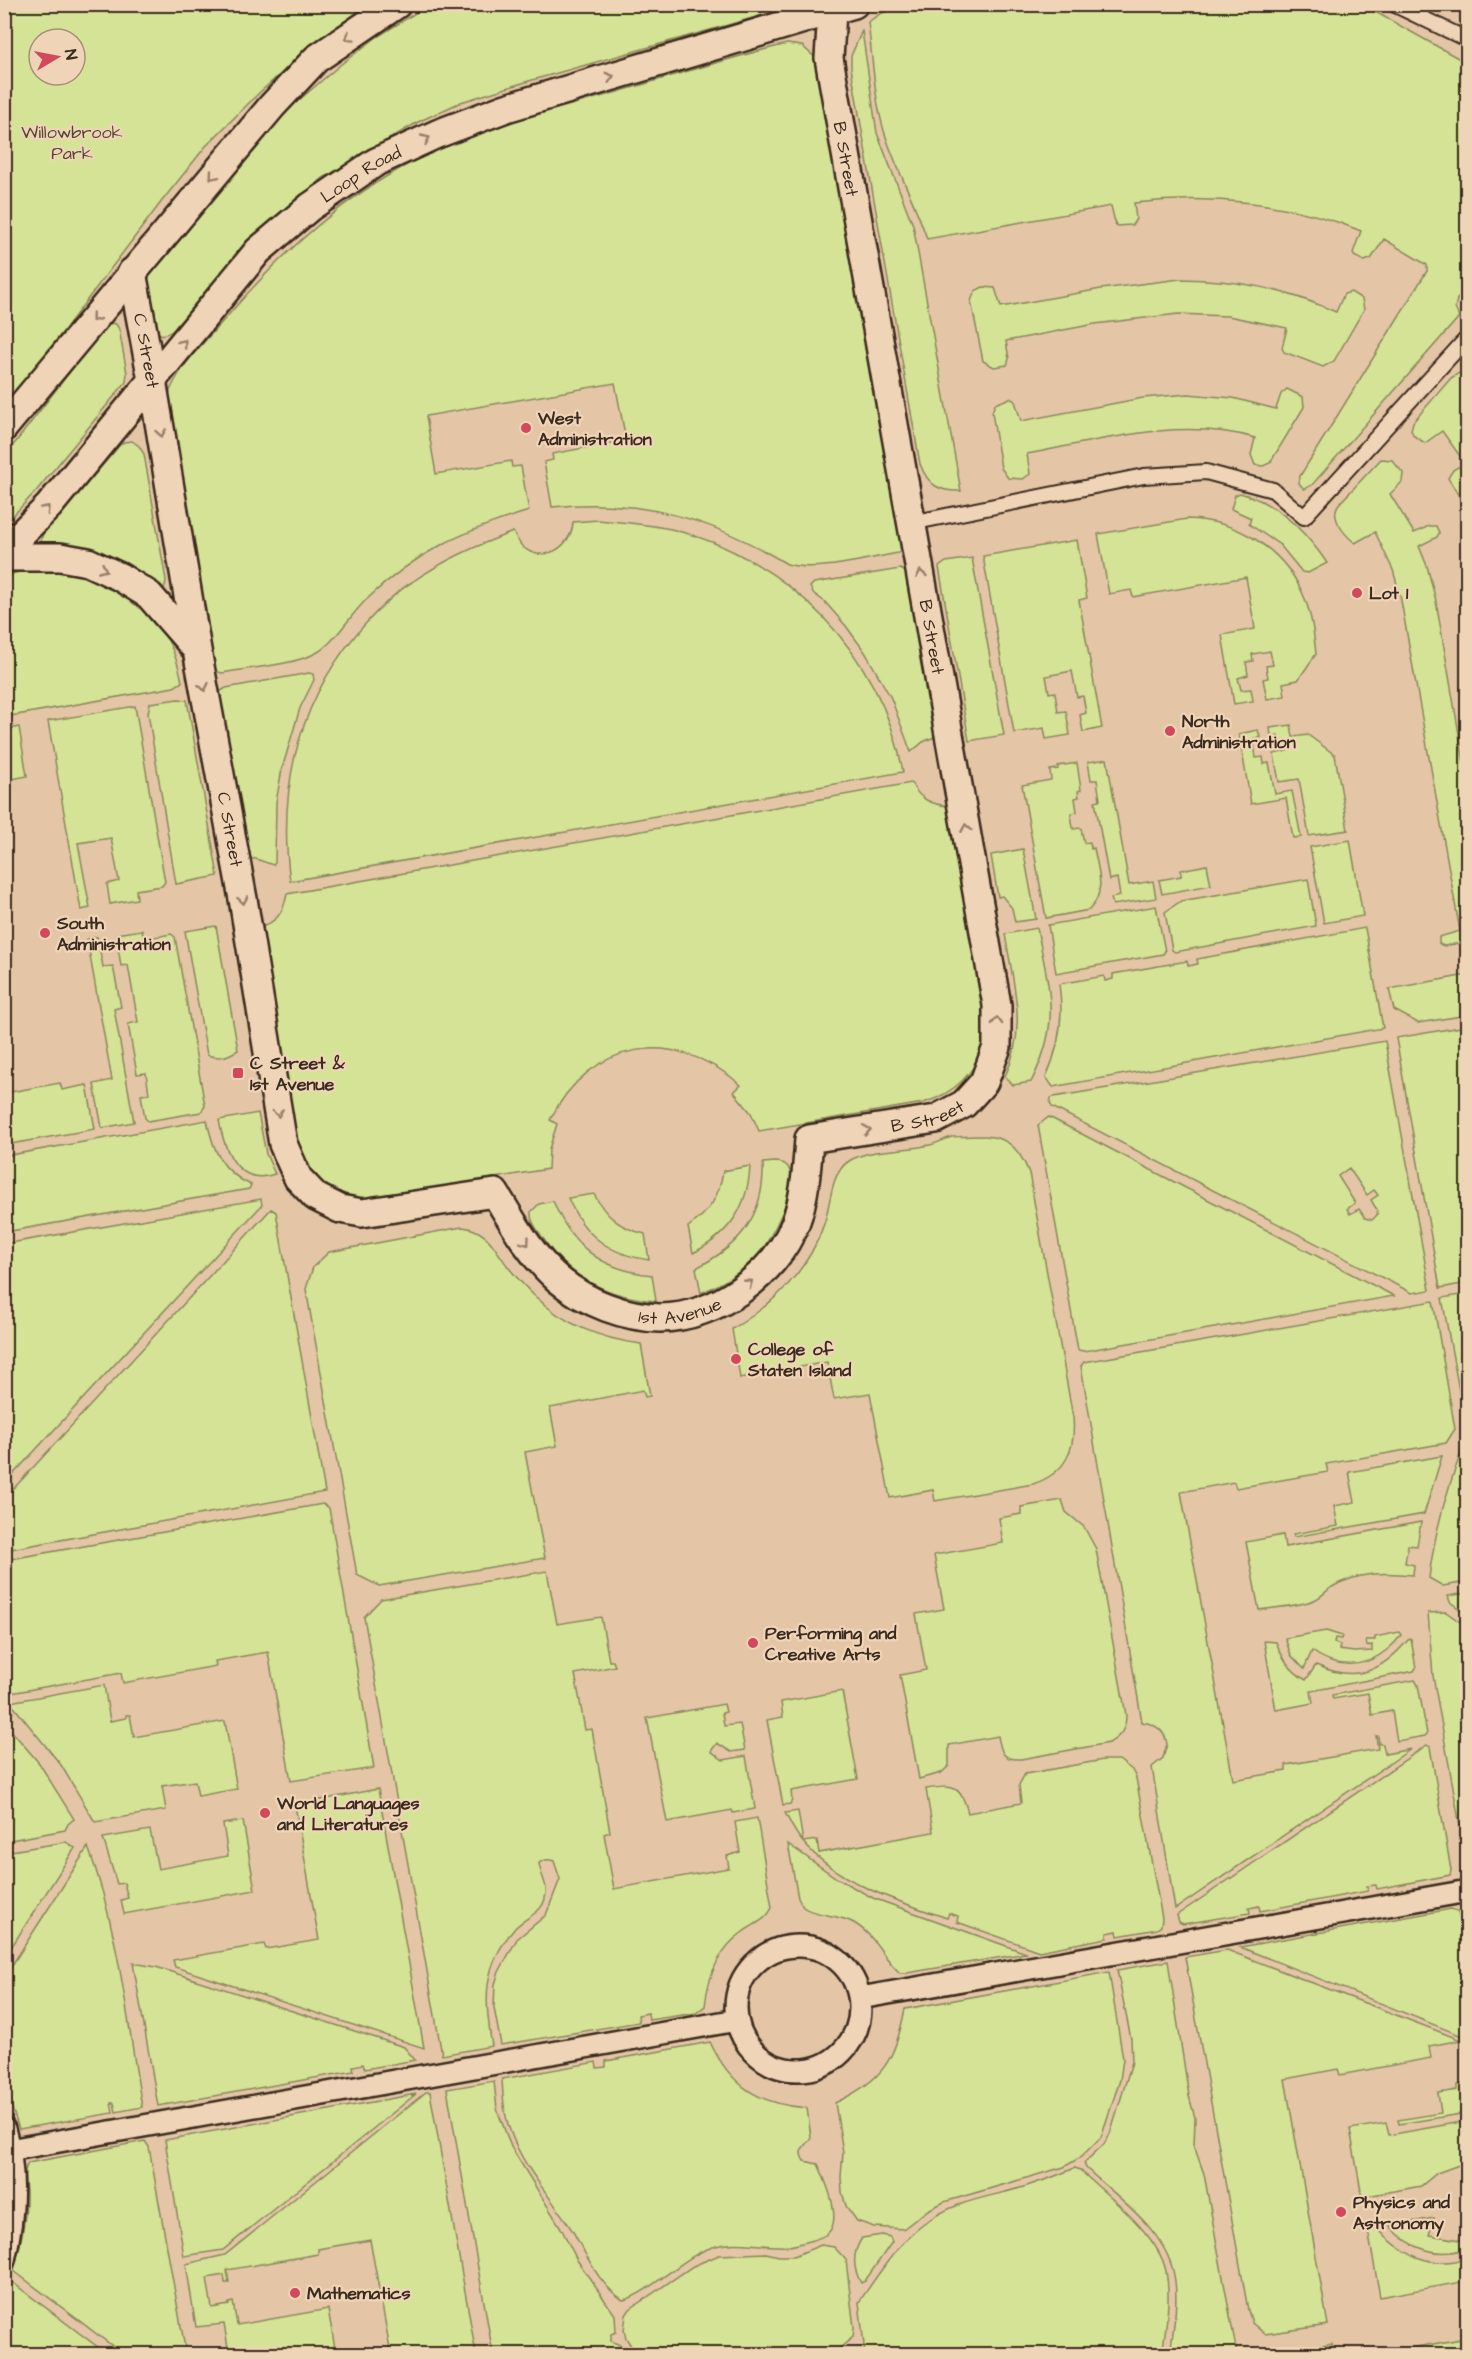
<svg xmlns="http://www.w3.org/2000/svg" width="1472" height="2359" font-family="'Architects Daughter',sans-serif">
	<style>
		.built { fill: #e4c6a7 }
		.green { fill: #d5e396; stroke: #88865a; stroke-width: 1.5; fill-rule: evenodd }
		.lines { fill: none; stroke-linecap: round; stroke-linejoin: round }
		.service-casing { stroke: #3b2a1e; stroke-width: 18 }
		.pedestrian-casing { stroke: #3b2a1e; stroke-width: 26 }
		.minor-casing { stroke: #3b2a1e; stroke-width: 32 }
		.service { stroke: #f0d4b7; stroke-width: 14 }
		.pedestrian { stroke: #f0d4b7; stroke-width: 21 }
		.minor { stroke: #f0d4b7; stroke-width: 27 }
		.oneway { stroke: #967f6a }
		.poi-dot { fill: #d1495b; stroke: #f0d4b7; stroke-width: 2 }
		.labels { text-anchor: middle; stroke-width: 4.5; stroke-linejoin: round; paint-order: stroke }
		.park-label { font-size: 18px; fill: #524630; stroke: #f0d4b7 }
		.street-label { font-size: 18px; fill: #3b2a1e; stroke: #f0d4b7 }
		.poi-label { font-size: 18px; font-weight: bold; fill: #3b2a1e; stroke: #f0d4b7; text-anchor: start }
	</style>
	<rect width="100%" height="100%" fill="#f0d4b7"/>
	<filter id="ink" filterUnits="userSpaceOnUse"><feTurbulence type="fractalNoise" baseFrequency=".0167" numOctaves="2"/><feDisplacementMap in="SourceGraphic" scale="12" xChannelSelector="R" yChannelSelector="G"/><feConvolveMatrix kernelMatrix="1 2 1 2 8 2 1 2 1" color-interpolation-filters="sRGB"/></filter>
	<g filter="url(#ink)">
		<path class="built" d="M306,5H1467V2354H5V364Z"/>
		<path class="green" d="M904,4L1363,5L1467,63L1468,292L1457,299L1455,308L1459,317L1312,485L1304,489L1299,483L1300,476L1417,287L1427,271V265L1384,239L1371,259L1364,261L1354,256L1353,253L1361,231C1292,202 1209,194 1134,203L1136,219L1132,225L1116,226L1111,206L927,239C916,205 899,174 887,140C874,103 873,61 868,22L880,14Z
			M4,5H367L316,42L260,92L206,146L162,201L5,408ZM39,39H75V75H39Z
			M428,5H789L781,10L529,81L461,102L418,122L323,178L268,225L237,256L173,330C167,334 162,337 156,332L146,286L147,276L284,113L340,65L377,37Z
			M862,31L877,133L913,225L961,491C939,492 928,485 920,464L851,68V56Z
			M787,44L802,46L818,60L905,547L898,553C868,558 816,573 787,564C713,519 639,497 552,507L544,462L553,460L552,454L626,440L615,383L426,416L436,474L511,461L512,467L521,466L529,511C462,531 416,552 366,600C351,614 333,645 316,653C294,665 248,668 222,673L212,670L167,399C177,366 209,338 231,312C292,242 358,184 444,147C501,122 562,108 621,91C676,75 731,57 787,44Z
			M1180,279C1238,280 1282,288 1336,312L1344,294L1351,292L1362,299L1364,309L1334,361L1323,367L1284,352L1282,348L1287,328L1228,316L1178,314L1095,324L1006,341L1009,359L1007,365L994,367L983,361L971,301L975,291L983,287L995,288L1001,307L1101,289Z
			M110,323L116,324L119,329L127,373L126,382L37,490L5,524V456L105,326Z
			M1459,373L1467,375V509L1448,478L1453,470L1465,463L1442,431L1425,443L1414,436L1411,430L1413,422L1451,378Z
			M1287,389L1303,397L1304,407L1270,463L1263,466L1255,465L1251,455L1255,438C1179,417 1101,440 1027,454L1030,474L1023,479L1008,478L1001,468L992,412L995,404L1010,398L1015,401L1021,421L1143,398L1188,394L1233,398L1276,409L1281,394Z
			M132,441L139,446L144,454L166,580L165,587L160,589L39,545L43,534L120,445L124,442Z
			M1381,459L1392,460L1403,473L1402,482L1390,494L1414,533L1429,526H1436L1439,533L1437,537L1419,546L1427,566L1436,601L1467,780V942L1444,946L1439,944V937L1460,931L1400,595L1393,570L1375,532L1355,543C1344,534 1330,518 1338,505Z
			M1240,493C1278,503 1306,532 1327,563L1308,573L1302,572L1280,545L1249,524L1251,518L1231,509L1235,495Z
			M1187,519C1238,520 1286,550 1305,599C1312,617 1314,635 1316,654L1298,680L1283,683L1285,696L1267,699L1263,679L1268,678L1266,666L1273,665L1270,651L1252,654L1253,661L1246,662L1248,675L1238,678L1241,690L1251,689L1253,701L1234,704L1222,635L1255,629L1246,577L1133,597L1131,590L1109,594L1098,534Z
			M598,520C622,522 647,524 671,529C787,557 882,654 903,772L290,881C277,784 300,694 368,621C381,607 396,592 412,582C444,560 477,545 513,532C516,536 518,541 521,545C541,566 572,548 573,522Z
			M1077,540L1087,598L1079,600L1102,728L1083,732L1080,715L1086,713L1083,696L1077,697L1072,671L1046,676L1049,693L1055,692L1058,712L1066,711L1070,735L1046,739L1044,728L1014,733L983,556Z
			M972,558L1004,735L969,741L939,567L946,562Z
			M31,569C43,569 56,568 68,569C75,570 83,574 90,576C140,592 172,629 182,682L174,687L5,717L4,576Z
			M900,569L909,573L939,735L923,742L911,752L891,698L865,652L846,626L825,602L813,593L810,587L814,583Z
			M309,673L313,674L314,680L300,708L282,769L276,802L275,863L273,865L256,859L245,858L216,694L226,688Z
			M178,699L187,700L218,876L176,884L148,713L150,703Z
			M135,706L165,882L162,886L136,890L137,899L110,904L107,884L119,881L111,838L78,843L90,908L81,910L48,721Z
			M1291,725L1293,737L1308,735L1335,755L1348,830L1309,836L1299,779L1279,782L1274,754L1287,751L1286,741L1279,742L1278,735L1271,736L1270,728Z
			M19,727L27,776L7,780L8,785L5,786V730Z
			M1258,730L1260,737L1253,739L1256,758L1263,757L1264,764L1269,763L1275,794L1292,791L1301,837L1293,838L1286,798L1251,804L1239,734Z
			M1107,759L1129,885L1153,881L1156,898L1113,905L1111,898L1120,896L1117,878L1109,880L1095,801L1100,800L1097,780H1091L1088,762Z
			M1077,763L1081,790L1078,791L1079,797L1075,798L1077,812L1071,813L1073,829L1081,828L1084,843L1090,842L1091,849L1094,848C1098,870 1107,892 1089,910L1046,918L1022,785L1051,780L1050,770L1058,769V766Z
			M911,783C920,800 932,805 951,806C959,851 967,896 975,942C980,971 993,1012 985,1042C976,1073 954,1094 923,1103L759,1131L751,1113L734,1092L741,1085C674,1027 591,1039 550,1120L557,1124L549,1149L548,1169L368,1199C326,1194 307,1174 294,1135L258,929C277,921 283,914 287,894Z
			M1350,840L1363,916L1324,923L1310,847Z
			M1023,849L1036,919L1015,922L1012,908L1002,896L998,897L991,855Z
			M1207,865L1211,885L1162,894L1159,880L1181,876V870Z
			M1308,879L1316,926L1175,952L1172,950L1165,912L1181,901Z
			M1156,906L1165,951L1163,954L1056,973L1048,925Z
			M216,926L238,1050C226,1057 220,1059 207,1055L185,931Z
			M1037,928C1049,990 1062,1022 1031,1082L1013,1085L1005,1076C1028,1030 1013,982 1005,934Z
			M1365,928L1383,1028L1053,1087L1046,1077C1060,1046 1064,1017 1059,984L1104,976L1105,981L1113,979V974L1187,961L1188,966L1198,964L1197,959Z
			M142,930L144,939L171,934L175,937L205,1106L201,1112L148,1121L145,1118L141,1095L149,1094L146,1073L137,1074L128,1024L138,1022L128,965L121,966L116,934Z
			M97,937L103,967L113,966L121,1007L114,1009L134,1122L102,1128L94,1084L112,1080L87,939Z
			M1467,975V1015L1418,1023L1394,1010L1389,989Z
			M1467,1026V1283L1440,1288L1396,1038Z
			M1385,1041L1430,1290L1412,1293L1052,1107L1050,1103L1051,1098L1054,1097ZM1349,1168L1367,1195L1374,1190L1378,1195L1371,1200L1377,1210V1215L1372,1220L1365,1218L1359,1209L1350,1214L1347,1209L1355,1203L1338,1176Z
			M60,1083L62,1090L87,1085L95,1129L5,1145V1093Z
			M258,1113L266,1154L275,1174C237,1187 224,1149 219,1120Z
			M1049,1117L1394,1296L1084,1351L1078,1350L1038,1125Z
			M207,1120C213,1151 222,1172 251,1185L249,1189L5,1232V1156Z
			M952,1137C991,1135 1013,1131 1029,1173L1073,1417C1076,1450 1066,1473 1033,1484L935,1501L933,1490L890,1498L870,1393L834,1399L827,1362L740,1378L732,1329C773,1305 809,1270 824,1224C831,1204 830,1173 849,1161C869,1148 907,1151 930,1145C938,1143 945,1139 952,1137Z
			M775,1162C779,1162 784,1163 787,1166C802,1183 770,1241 758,1255C742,1272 722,1284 701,1293L696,1268C740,1246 765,1215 763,1163Z
			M750,1166C748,1207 730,1234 693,1253L688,1227C710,1212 719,1197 723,1171Z
			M594,1194C606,1217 620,1228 645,1234L649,1260C609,1254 584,1236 568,1198Z
			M261,1199L262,1205L5,1483V1244Z
			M553,1201C572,1247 602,1270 652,1275L656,1301C609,1297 568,1278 542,1237C537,1229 530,1221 531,1212L539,1204Z
			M271,1209L276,1212L325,1492L5,1550V1498Z
			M462,1227C488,1229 495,1250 509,1268C517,1278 527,1289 537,1298C565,1325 603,1339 641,1344L650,1396L645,1397L643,1390L550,1408L557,1446L525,1452L545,1558L379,1586L357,1575L306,1289L313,1267L329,1252Z
			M1467,1294L1468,1407L1464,1409L1462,1407L1442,1298Z
			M1433,1301L1455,1429L1446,1443L1326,1464L1328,1472L1236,1488L1234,1482L1181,1492L1233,1780L1286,1771V1765L1378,1749L1376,1736H1378L1379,1744H1383L1385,1754L1411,1749L1175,1909L1152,1767L1163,1758L1167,1744C1165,1730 1156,1724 1142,1722L1081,1366L1084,1362Z
			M1467,1438V1582L1443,1586L1429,1578C1435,1529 1448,1484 1467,1438Z
			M1442,1456L1424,1514L1294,1537L1293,1534L1338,1526L1334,1506L1355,1502L1349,1472Z
			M1062,1500L1066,1512L1084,1527L1096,1549L1126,1715C1126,1729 1121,1736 1109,1743L1021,1759C1002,1760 1001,1752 998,1736L949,1745V1766L941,1773L919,1779L900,1675L926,1670L916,1614L944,1609L934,1555L1003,1543L999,1518L1021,1514V1507Z
			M323,1504L329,1508L374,1768L291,1781L268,1652L215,1661L216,1666L123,1683L121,1673L5,1694V1560Z
			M1421,1522L1417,1546L1408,1545L1405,1563L1414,1565L1413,1575C1384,1572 1358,1572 1332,1587C1326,1591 1320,1598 1314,1600C1297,1607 1276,1607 1259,1610L1246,1542L1283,1535L1285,1547Z
			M547,1571L557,1624L601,1617L609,1661H613L615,1666L575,1674L585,1730L592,1729L610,1832L604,1834L614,1889L729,1868L727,1856L740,1852L735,1822L757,1818L772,1908C766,1921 753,1924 743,1932C718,1949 708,1977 705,2006L696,2013L649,2020L648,2013L638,2015L639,2022L501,2045L494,2008L495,1984L499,1972L517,1939L546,1915L560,1879L554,1861C549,1859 544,1859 539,1863C540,1873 546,1882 546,1890C546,1914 527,1915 515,1928C482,1966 484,2000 492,2046L442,2055L364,1617L381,1599Z
			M1467,1593H1468L1467,1614L1450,1602L1448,1596Z
			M1446,1612L1467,1627V1865L1433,1676L1428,1613Z
			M1326,1631L1342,1636L1341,1639L1335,1638L1334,1643L1340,1645L1339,1650L1354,1652L1372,1651V1645L1367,1646L1366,1640H1375V1637L1399,1632L1401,1635C1397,1641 1393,1645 1388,1649C1364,1669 1337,1669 1312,1651L1304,1669L1291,1655L1285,1638Z
			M1411,1639L1416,1668L1414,1671L1311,1691L1313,1703L1276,1710L1264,1641L1276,1642C1283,1659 1290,1671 1306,1680L1316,1665C1356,1683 1381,1672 1408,1640Z
			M1415,1680L1418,1685L1427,1734L1425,1736L1397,1741L1392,1711L1372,1715L1368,1693L1333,1699L1332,1695Z
			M104,1685L110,1721L126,1718V1715H130L134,1737L225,1721L237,1789L198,1796L195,1781L162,1786L166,1810L95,1822L61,1765L10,1702Z
			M842,1691L858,1779L791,1791L792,1800L790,1804L783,1805L767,1720L783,1717L781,1702Z
			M724,1704L726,1712L722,1713L724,1726L740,1724L745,1750L731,1752L717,1743L711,1751L723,1760L746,1756L755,1809L733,1813L732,1810L667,1822L647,1718Z
			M4,1722L39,1763L74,1819L68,1824L65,1830L5,1841Z
			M1427,1745L1430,1747L1451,1870L1450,1875L1377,1889L1376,1885L1367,1886L1368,1891L1260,1911L1259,1906L1249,1908L1250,1913L1183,1924L1179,1922L1177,1915Z
			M1103,1760H1119L1132,1770L1136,1778L1162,1918L1161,1926L1157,1929L1118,1936L1117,1931L1107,1933V1938L1039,1951L957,1922L958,1916L949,1913L947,1918C897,1901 838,1884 802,1841C795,1833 790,1822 785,1813L798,1811L803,1842L817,1840L819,1853L933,1832L926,1789C954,1785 961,1785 968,1813L1021,1803L1019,1785L1025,1774Z
			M378,1789L424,2048L175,1967L173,1960L264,1944L266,1949L319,1940L295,1805Z
			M243,1821L255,1890L124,1914L121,1900L128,1898L124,1883L117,1884L103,1838L150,1830L158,1869L228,1856L223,1824Z
			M66,1842L75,1848L5,1957V1852Z
			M788,1844L838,1879L873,1898L1026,1953L907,1973H900C882,1957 875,1934 852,1922C837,1914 815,1916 803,1907L798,1898Z
			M88,1847C119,1930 127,2020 142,2107L116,2112L114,2103H111L113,2113L19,2129L5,2087V1976Z
			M1451,1909L1457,1911L1459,1916L1467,1963V2038L1240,1947Z
			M1227,1950L1461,2040L1429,2046L1431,2058L1340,2075L1338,2069L1285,2079L1328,2325L1265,2334L1252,2323L1248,2310L1185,1957Z
			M1168,1961L1189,2096L1195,2118L1194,2146L1204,2174L1237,2354H1170C1173,2331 1178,2305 1175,2281C1169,2232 1120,2200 1086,2168L1084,2163L1104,2144L1110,2134L1132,2062L1131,2039L1117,1970Z
			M133,1963L156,1967L404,2047L415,2060L365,2069L363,2064L353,2066L354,2071L158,2106Z
			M1109,1972L1123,2059L1120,2080L1101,2137L1081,2157L1064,2167L944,2202L928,2210L903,2229L874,2227L857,2221L846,2206L842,2192L841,2177L843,2152L835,2103C884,2079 894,2062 905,2009Z
			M710,2042C731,2087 759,2104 807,2108L811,2137C806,2146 796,2150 804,2161L818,2164C825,2180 844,2220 827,2234C821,2238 813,2240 806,2242C800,2243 794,2246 788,2246C761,2248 736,2238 710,2248C683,2257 647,2295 623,2300C597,2283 587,2255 572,2230C552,2198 524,2169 511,2133C504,2116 503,2098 502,2079L596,2062L597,2068L606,2067V2061Z
			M494,2081L497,2109L511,2147L561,2228L577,2260L615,2315L616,2332L611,2334V2341L620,2345L627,2354H493L447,2089Z
			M1467,2083V2113L1399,2124L1398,2120L1441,2113L1438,2093L1457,2090V2085Z
			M426,2092H430L476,2354H391L370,2240L318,2249V2254L227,2270L229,2283H225L224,2275L207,2278L212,2308L229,2305V2303L233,2302L237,2325L328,2309L336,2354H223L229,2353L224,2324L196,2327L186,2264L225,2255Z
			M416,2094L223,2250L184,2256L165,2140Z
			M1467,2121V2162L1437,2173L1421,2186L1362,2197L1350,2129L1386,2123L1389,2135Z
			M145,2141L149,2147L186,2354H123L14,2271C20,2245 27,2218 26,2191C25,2181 23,2171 28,2163Z
			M1075,2168L1080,2170C1107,2196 1158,2233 1166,2271C1171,2298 1166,2328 1162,2354H865L859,2302C878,2275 897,2244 924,2224C954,2200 992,2197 1027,2186C1043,2181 1059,2175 1075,2168Z
			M1434,2218L1429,2235L1461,2240V2234H1467V2248C1439,2259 1410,2249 1390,2226Z
			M1377,2228C1400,2254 1432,2270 1467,2258V2281L1380,2297L1368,2230Z
			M882,2235L890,2237L892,2242L865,2281L861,2283C852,2267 852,2253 862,2238Z
			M821,2245L834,2247L846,2260L854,2328L853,2337L841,2347L836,2354H643L631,2346L626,2338L624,2330L626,2315L630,2309L693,2266L719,2255L766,2253L779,2256H794Z
			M10,2282L13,2283L107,2354H5V2296Z
			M1467,2338V2346L1418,2354H1389V2352Z
			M1332,2344L1334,2354H1279Z"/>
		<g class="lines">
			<g class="service-casing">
				<path id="service" d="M1393,4L1468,40
					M911,523L1144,476L1206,472L1273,490L1304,517L1468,337"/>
			</g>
			<g class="pedestrian-casing">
				<path id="pedestrian" d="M736 2008a62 62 0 1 1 124 0a62 62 0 1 1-124 0Z
					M860,1998L1468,1891
					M4,2129C17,2172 14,2217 4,2260
					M9,2150L737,2020"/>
			</g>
			<g class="minor-casing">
				<g id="minor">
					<path id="s1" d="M132,272L152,380L197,650L243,899L283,1144L298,1178L316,1197L340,1209L362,1213L495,1193C514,1224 531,1256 559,1280C587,1303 624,1317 660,1318C715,1318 775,1275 795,1224C805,1198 807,1167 809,1139L936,1119L964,1104L984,1082L997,1047V1005L829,58L832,12L830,4"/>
					<path d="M4,427L272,106L316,59L397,4"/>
					<path id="s2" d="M4,551L49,506L258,251L310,207L376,162L437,134L506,108L854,4"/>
					<path d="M4,557H60L88,562L120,577L149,595L195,648"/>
				</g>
			</g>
			<use href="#service" class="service"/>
			<use href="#pedestrian" class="pedestrian"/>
			<use href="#minor" class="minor"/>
		</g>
		<defs><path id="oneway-chevron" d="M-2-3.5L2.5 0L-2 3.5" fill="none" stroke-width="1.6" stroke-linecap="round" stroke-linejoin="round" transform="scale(1.5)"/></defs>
		<g class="oneway">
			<use href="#oneway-chevron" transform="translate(349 37) rotate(146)"/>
			<use href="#oneway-chevron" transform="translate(610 77) rotate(-16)"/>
			<use href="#oneway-chevron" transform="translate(426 139) rotate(-25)"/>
			<use href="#oneway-chevron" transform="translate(213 176) rotate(130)"/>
			<use href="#oneway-chevron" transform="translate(95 318) rotate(129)"/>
			<use href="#oneway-chevron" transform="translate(183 343) rotate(-51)"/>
			<use href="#oneway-chevron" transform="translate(161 433) rotate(81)"/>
			<use href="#oneway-chevron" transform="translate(46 509) rotate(-47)"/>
			<use href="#oneway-chevron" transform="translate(103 569) rotate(25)"/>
			<use href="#oneway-chevron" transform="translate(921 574) rotate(-100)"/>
			<use href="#oneway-chevron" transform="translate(204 687) rotate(79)"/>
			<use href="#oneway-chevron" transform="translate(966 828) rotate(-100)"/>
			<use href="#oneway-chevron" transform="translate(243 900) rotate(80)"/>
			<use href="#oneway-chevron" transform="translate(997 1021) rotate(-89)"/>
			<use href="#oneway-chevron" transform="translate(278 1113) rotate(81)"/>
			<use href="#oneway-chevron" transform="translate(867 1130) rotate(-9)"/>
			<use href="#oneway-chevron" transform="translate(526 1242) rotate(54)"/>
			<use href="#oneway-chevron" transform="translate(749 1283) rotate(-38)"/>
		</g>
	</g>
	<g class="poi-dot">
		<circle cx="526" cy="428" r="6"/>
		<circle cx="1357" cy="593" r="6"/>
		<circle cx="1170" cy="731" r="6"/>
		<circle cx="45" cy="933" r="6"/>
		<rect x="232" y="1067" width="12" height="12" rx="3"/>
		<circle cx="736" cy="1359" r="6"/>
		<circle cx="753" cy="1643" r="6"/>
		<circle cx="265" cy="1813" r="6"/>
		<circle cx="1341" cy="2212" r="6"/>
		<circle cx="295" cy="2293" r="6"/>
	</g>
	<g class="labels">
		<g class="park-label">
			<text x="72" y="138">Willowbrook<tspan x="72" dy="21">Park</tspan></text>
		</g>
		<g class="street-label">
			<text transform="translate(846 159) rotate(80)" y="6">B Street</text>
			<text dy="6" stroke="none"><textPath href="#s2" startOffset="522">Loop Road</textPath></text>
			<text dy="6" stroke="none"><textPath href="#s1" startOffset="80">C Street</textPath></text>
			<text transform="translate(932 637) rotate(80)" y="6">B Street</text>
			<text dy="6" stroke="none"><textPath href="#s1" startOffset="566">C Street</textPath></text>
			<text dy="6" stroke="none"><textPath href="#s1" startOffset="1731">B Street</textPath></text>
			<text dy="6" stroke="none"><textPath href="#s1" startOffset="1371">1st Avenue</textPath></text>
		</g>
		<g class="poi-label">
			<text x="538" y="424">West<tspan x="538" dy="21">Administration</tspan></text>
			<text x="1369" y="599">Lot 1</text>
			<text x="1182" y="727">North<tspan x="1182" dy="21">Administration</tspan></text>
			<text x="57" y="929">South<tspan x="57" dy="21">Administration</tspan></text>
			<text x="250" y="1069">C Street &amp;<tspan x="250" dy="21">1st Avenue</tspan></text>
			<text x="748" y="1355">College of<tspan x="748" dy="21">Staten Island</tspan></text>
			<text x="765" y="1639">Performing and<tspan x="765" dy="21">Creative Arts</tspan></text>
			<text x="277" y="1809">World Languages<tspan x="277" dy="21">and Literatures</tspan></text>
			<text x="1353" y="2208">Physics and<tspan x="1353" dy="21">Astronomy</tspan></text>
			<text x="307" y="2299">Mathematics</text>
		</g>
	</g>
	<rect width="1472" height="2359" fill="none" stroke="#f0d4b7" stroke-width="24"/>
	<rect x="12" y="12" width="1448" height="2335" fill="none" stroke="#3b2a1e" stroke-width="2" filter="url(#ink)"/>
	<g transform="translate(57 57) rotate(80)"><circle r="28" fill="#f0d4b7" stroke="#a8907a" stroke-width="1.5"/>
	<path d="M0-4.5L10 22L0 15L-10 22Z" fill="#d1495b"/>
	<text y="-9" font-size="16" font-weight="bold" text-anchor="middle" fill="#3b2a1e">N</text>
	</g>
</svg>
